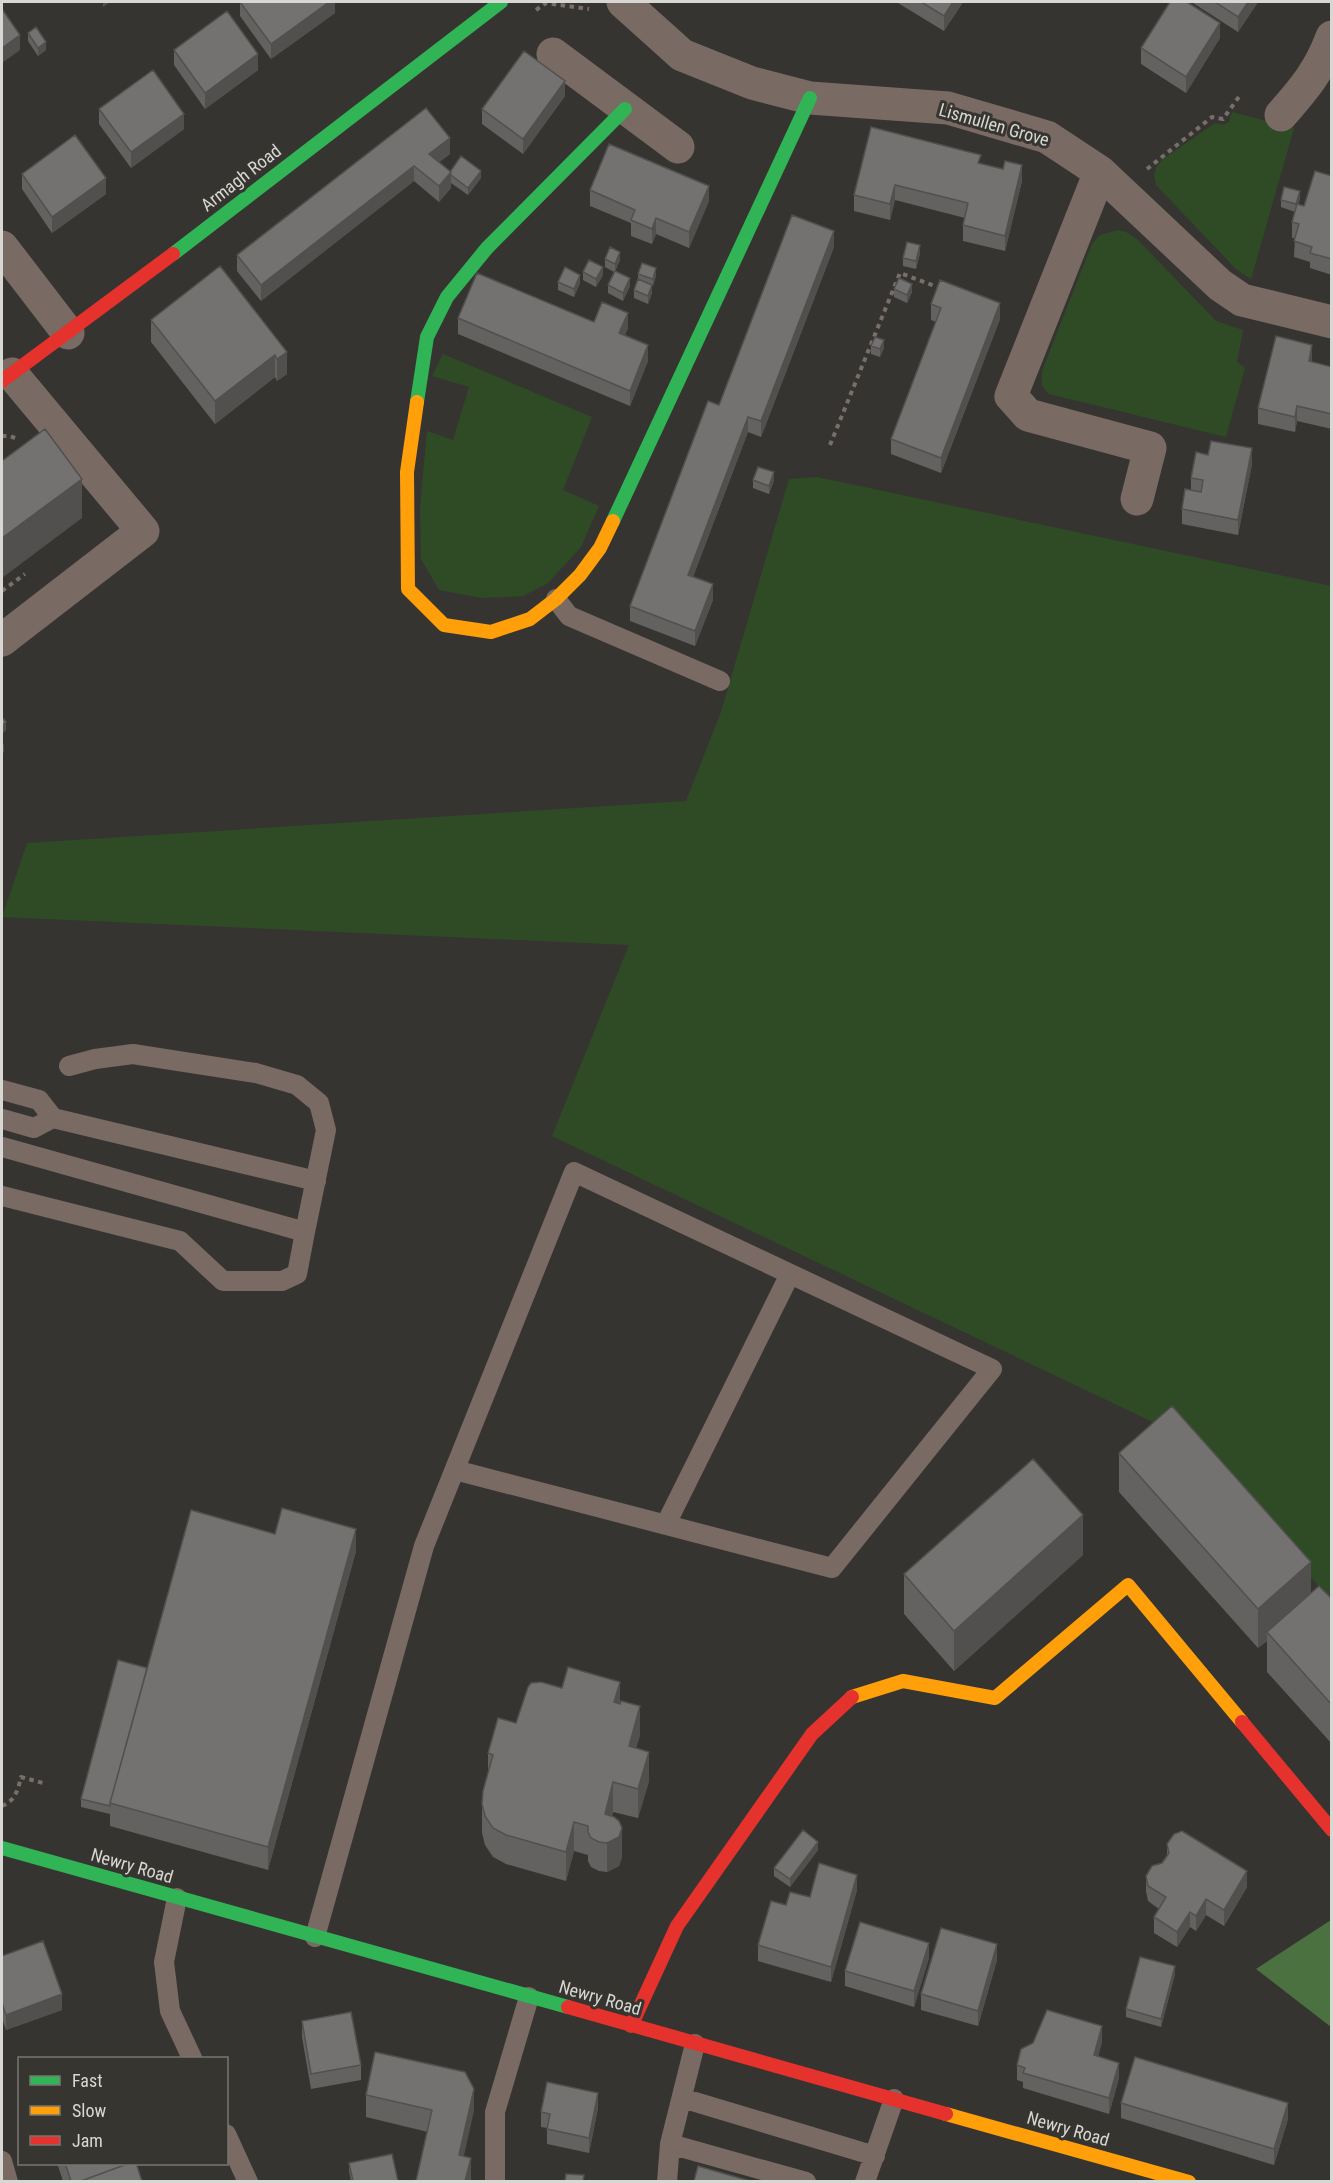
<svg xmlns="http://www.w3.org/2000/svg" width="1333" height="2183" font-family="'Roboto Condensed',sans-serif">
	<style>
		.green { fill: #2f4b26 }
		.forest { fill: #4c7141 }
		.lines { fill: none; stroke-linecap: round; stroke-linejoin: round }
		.path { stroke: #786f6b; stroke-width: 4; stroke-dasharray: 4.5 4.5; stroke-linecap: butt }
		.lane { stroke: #796a64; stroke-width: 20 }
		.street { stroke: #796a64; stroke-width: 33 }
		.fast { stroke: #30b455; stroke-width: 14 }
		.slow { stroke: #ff9f0a; stroke-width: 14 }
		.jam { stroke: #e5322d; stroke-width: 14 }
		.wall { fill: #646260 }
		.shaded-wall { fill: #51504e }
		.building { fill: #747270; stroke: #51504e; stroke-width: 1.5 }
		.labels { text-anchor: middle; stroke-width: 6; stroke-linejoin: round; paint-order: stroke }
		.street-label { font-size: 18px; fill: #d7d7d3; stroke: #373530 }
	</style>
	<rect width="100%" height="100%" fill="#363431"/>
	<path class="green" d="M1232,112L1294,128L1251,279L1236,269L1156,185C1153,174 1154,169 1162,160L1215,123L1223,125L1229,122Z
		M1118,230L1126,232L1137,239L1216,321L1243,330L1237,362L1245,368L1226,437L1049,394L1042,386V371L1092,244L1100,235Z
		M443,354L592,417L563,490L599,506L581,547L548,583L523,596L482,598L439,590L421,559L420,508L427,431L453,440L469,387L432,376Z
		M817,477L1331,586V1599L1178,1434L552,1136L629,945L2,917L27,843L686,801L721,712L789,479Z"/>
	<path class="forest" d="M1331,1920V2027L1256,1969Z"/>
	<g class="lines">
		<path class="path" d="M536,10L546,3L589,9
			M1147,169L1212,117L1223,119L1241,94
			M2,436H10L17,439
			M830,445L900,273L940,288
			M2,591L25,574
			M2,1806C15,1801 18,1790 21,1777L43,1783"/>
		<path class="lane" d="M556,599L569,616L720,681
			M69,1066L95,1059L133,1054L256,1073L297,1085L319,1103L326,1130L305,1232
			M2,1090L39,1100L53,1118L316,1181
			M2,1119L34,1128L53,1118
			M2,1147L305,1232L297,1274L282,1281H223L180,1241L2,1196
			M666,1524L790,1274
			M177,1898L164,1962L170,2011L192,2058
			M315,1937L424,1546L574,1172L992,1369L832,1568L455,1470
			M682,2098L875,2156
			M226,2134L248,2182
			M670,2144L806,2182
			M2,2161L8,2182
			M495,2182V2112L529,1997
			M667,2182L670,2144L695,2044
			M865,2182L894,2099"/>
		<path class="street" d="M623,2L682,55L752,83L810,98L948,108L1047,137L1100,172L1220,285L1242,300L1332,322
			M553,54L678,147
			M1281,115C1304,89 1320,70 1332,37
			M1100,172L1011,396L1028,415L1150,448L1137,499
			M2,247L68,333
			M2,640L143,531L12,374"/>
		<path class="fast" d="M173,254L501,2
			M417,402L427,337L447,297L487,248L625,109
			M613,521L810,98
			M2,1848L568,2007"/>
		<path class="slow" d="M417,402L407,472L408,589L444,625L491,632L530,619L556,599L580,575L600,548L613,521
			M852,1697L903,1681L995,1698L1128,1585L1242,1722
			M946,2114L1189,2182"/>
		<path class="jam" d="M2,381L173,254
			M1242,1722L1332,1830
			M568,2007L946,2114
			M631,2026L677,1926L812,1734L852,1697"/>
	</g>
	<path class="wall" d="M240,2H335V13L271,59L240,16Z
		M898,2H963L944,31L898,3Z
		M1193,2H1258L1238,32L1193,3Z
		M28,33L46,50L38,56L28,41Z
		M1220,38L1186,93L1141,64V48Z
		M174,50L258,70L205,109L174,65Z
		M565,96L523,154L482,124V109Z
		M426,108L450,154L439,162L450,172L481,178L468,195L451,183V188L439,202L414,181L261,301L237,271V255Z
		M99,109L184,129L131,168L99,124Z
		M981,164L1022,181L1005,251L963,241V225L965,218L895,200L890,220L854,211V195Z
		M22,174L106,194L52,233L22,189Z
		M1332,176V275L1310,268V262L1294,257L1295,238H1292V222L1295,212L1281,207V200L1300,199L1298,204L1304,206Z
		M590,190L709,201L689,248L656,234L652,244L631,236V223L590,206Z
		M834,247L761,437L748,432L693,577L713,600L695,646L630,621V606L719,405Z
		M920,253L916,269L903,266V258Z
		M605,259L620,260L615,271L630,286L623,301L608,293V285L614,272L605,267Z
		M220,266L287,374L277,381L275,377L215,424L151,342V320Z
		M583,272L603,275L596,287L583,280Z
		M638,274L656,276L652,286V293L648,304L634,298V290L638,279Z
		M558,282L580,283L574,297L558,290Z
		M894,289L912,292L907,303L894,297Z
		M931,304L1000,319L941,473L891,454V439L936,322L931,320Z
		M458,318L594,322L628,328L625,335L648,361L630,406L458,334Z
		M871,346L884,348L880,357L871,354Z
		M1312,360V362L1332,367V429L1297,421L1295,432L1258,424V408Z
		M1252,464L1238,535L1182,524V509L1191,490V478Z
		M753,480H774L769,494L753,488Z
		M1119,1453L1311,1593L1332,1599V1744L1267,1672V1641L1258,1648L1119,1492Z
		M275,1534L356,1551L268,1870L110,1826V1814L81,1807V1799L147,1668Z
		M1083,1555L954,1671L904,1614V1574Z
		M620,1704L640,1735L636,1748L649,1781L638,1818L613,1812L612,1816L622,1857L619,1866L607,1872L599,1871L591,1867L588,1861V1855L574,1851L566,1881L506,1864L493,1857L485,1845L482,1833V1804L488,1772V1753L516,1723Z
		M1167,1844L1247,1887L1224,1926L1206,1915L1196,1931L1190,1927L1177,1947L1154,1933V1917L1159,1909L1148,1901L1146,1891V1876L1162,1863L1167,1855Z
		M818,1850L790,1887L774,1876V1868Z
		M857,1890L831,1982L758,1961V1945L786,1905L810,1897Z
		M2,1956L62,2010L6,2030L2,2018Z
		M929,1958L914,2007L845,1986V1971Z
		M997,1960L978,2026L921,2010V1994Z
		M1175,1974L1161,2027L1126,2017V2009Z
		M302,2021L361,2065V2080L311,2089L302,2037Z
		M1102,2042L1098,2057L1119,2078L1109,2114L1023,2088V2082L1017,2080V2065Z
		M366,2095L474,2111L428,2132L366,2117Z
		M1121,2103L1288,2119L1274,2165L1121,2118Z
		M598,2108L589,2153L547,2144V2128L541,2127V2112Z
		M57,2163H136L142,2181H63Z
		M349,2163L398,2181H351L349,2171Z"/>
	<path class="shaded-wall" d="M103,2H110L103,7Z
		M329,2H335V13L271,59V44Z
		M953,2H963L944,31V16Z
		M1248,2H1258L1238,32V17Z
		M1220,23V38L1186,93V77Z
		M20,35V50L2,63V48Z
		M46,42V50L38,56V48Z
		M258,54V70L205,109V93Z
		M565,81V96L523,154V139Z
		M184,114V129L131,168V152Z
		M450,138V154L429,170V154Z
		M1022,165V181L1005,251V236Z
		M414,166V181L261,301V285Z
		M481,171V178L468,195V188Z
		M451,172V188L439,202V186Z
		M106,178V194L52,233V217Z
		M895,185V200L890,220V204Z
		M709,186V201L689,248V232Z
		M1300,191V199L1296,212V204Z
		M656,218V234L652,244V229Z
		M834,231V247L761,437V421Z
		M920,245V253L916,269V261Z
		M620,252V260L615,272V264Z
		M603,267V275L596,287V279Z
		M656,268V276L653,287V279Z
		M580,275V283L574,297V289Z
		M630,278V286L623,301V293Z
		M912,284V292L907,303V295Z
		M652,285V293L648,304V296Z
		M1000,303V319L941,473V458Z
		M628,313V328L619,348V333Z
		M884,340V348L880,357V349Z
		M648,345V361L630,406V391Z
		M1312,345V360L1309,377V361Z
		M287,352V374L277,381V359Z
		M275,355V377L215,424V401Z
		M1297,406V421L1295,432V417Z
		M748,417V432L688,590V575Z
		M1252,448V464L1238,535V520Z
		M774,472V480L769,494V486Z
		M82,479V518L2,578V538Z
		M713,584V600L695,646V631Z
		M6,722V730L2,734V726Z
		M4,744V752L2,754V746Z
		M1083,1515V1555L954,1671V1631Z
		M356,1529V1551L268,1870V1847Z
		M1311,1562V1602L1267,1632V1641L1258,1648V1609Z
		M620,1682V1711L614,1702Z
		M640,1706V1735L629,1775V1746Z
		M649,1752V1781L638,1818V1789Z
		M613,1782V1812L605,1844V1814Z
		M574,1822V1851L566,1881V1852Z
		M622,1828V1857L619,1866L607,1872V1843Z
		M818,1842V1850L790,1887V1879Z
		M1247,1871V1887L1224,1926V1910Z
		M857,1875V1890L831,1982V1967Z
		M1206,1899V1915L1196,1931V1916Z
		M1190,1912V1927L1177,1947V1932Z
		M929,1943V1958L914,2007V1991Z
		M997,1944V1960L978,2026V2011Z
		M1175,1966V1974L1161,2027V2019Z
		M62,1994V2010L6,2030V2015Z
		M1102,2026V2042L1094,2071V2055Z
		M1119,2063V2078L1109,2114V2098Z
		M474,2089V2111L459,2178V2155Z
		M598,2093V2108L589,2153V2138Z
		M1288,2103V2119L1274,2165V2149Z
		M471,2158V2181H465Z"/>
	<path class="building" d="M240,2H329L271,44Z
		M921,2H953L944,16Z
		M1170,2H1187L1220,23L1186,77L1141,48Z
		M1215,2H1248L1238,17Z
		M2,9L20,35L2,48Z
		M227,11L258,54L205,93L174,50Z
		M36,27L46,42L38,48L28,33Z
		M524,51L565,81L523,139L482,109Z
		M153,70L184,114L131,152L99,109Z
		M426,108L450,138L429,154L451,172L439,186L414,166L261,285L237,255Z
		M871,127L981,155L978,163L1003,169L1005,161L1022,165L1005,236L963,225L968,203L895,185L890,204L854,195Z
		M75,135L106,178L52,217L22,174Z
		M609,144L709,186L689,232L656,218L652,229L631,220L635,210L590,190Z
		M461,156L481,171L468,188L451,175L450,172Z
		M1315,171L1332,176V259L1310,253L1312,247L1294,241L1299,224L1292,222L1297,204L1304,206Z
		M1284,187L1300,191L1296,204L1281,200Z
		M792,215L834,231L761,421L748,417L688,575L713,584L695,631L630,606L708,401L719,405Z
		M907,242L920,245L916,261L903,258Z
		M610,247L620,252L615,264L605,259Z
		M589,260L603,267L596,279L583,272Z
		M642,263L656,268L653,279L638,274Z
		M220,266L287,352L277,359L275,355L215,401L151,320Z
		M565,267L580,275L574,289L558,282Z
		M615,271L630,278L623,293L608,285Z
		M477,273L594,322L602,302L628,313L619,333L648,345L630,391L458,318Z
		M899,278L912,284L907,295L894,289Z
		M638,279L652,285L648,296L634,290Z
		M940,280L1000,303L941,458L891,439L941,308L931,304Z
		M1276,336L1312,345L1309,361L1332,367V414L1297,406L1295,417L1258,408Z
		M875,337L884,340L880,349L871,346Z
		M45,429L82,479L2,538V461Z
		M1211,441L1252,448L1238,520L1182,509L1185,489L1201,492L1203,480L1191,478L1196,452L1208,455Z
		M758,467L774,472L769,486L753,480Z
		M2,717L6,722L2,726Z
		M1172,1406L1311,1562L1258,1609L1119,1453Z
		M1033,1459L1083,1515L954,1631L904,1574Z
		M282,1508L356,1529L268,1847L110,1803L191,1510L275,1534Z
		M1319,1586L1332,1599V1705L1267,1632Z
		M118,1660L147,1668L110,1803V1806L81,1799Z
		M568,1667L620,1682L614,1702L620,1704L621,1701L640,1706L629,1746L649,1752L638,1789L613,1782L605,1814L614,1817L619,1821L622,1828L619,1837L607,1843L599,1842L591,1838L588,1832V1826L574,1822L566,1852L506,1835L493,1828L485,1816L482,1804L483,1791L493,1755L488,1753L498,1718L516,1723L528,1687L531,1683L541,1682L562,1688Z
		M803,1830L818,1842L790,1879L774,1868Z
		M1182,1831L1247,1871L1224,1910L1206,1899L1196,1916L1190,1912L1177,1932L1154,1917L1166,1897L1148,1886L1146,1876L1152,1866L1162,1863L1169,1853L1167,1844L1174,1834Z
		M819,1863L857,1875L831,1967L758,1945L771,1901L786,1905L790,1892L810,1897Z
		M860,1922L929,1943L914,1991L845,1971Z
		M941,1928L997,1944L978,2011L921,1994Z
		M43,1941L62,1994L6,2015L2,2003V1956Z
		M1140,1957L1175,1966L1161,2019L1126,2009Z
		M1047,2010L1102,2026L1094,2055L1119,2063L1109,2098L1023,2073L1025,2068L1017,2065L1021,2049L1033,2043Z
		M351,2012L361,2065L311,2074L302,2021Z
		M375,2052L465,2072L474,2089L459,2155L471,2158L465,2181H416L432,2110L366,2095Z
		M1135,2057L1288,2103L1274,2149L1121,2103Z
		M547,2082L598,2093L589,2138L547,2129L550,2114L541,2112Z
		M392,2154L398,2181H353L349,2163Z
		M65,2163H130L81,2181H71Z
		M130,2163H136L142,2181H81Z
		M698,2166L750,2181H694Z
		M566,2174L584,2175L583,2181H565Z"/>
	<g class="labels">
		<g class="street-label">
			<text transform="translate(994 125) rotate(16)" y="6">Lismullen Grove</text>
			<text transform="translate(241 178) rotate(-38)" y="6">Armagh Road</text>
			<text transform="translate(132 1866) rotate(16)" y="6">Newry Road</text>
			<text transform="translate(600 1998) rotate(16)" y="6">Newry Road</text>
			<text transform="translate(1068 2129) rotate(16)" y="6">Newry Road</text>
		</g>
	</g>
	<rect width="1333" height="2183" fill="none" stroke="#d7d7d3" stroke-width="6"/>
	<rect x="18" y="2057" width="210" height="108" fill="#373530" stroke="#777671" stroke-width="1.5"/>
	<rect x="30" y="2076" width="30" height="9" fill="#30b455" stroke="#777671" stroke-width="1.5"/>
	<text x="72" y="2087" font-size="18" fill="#d7d7d3">Fast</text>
	<rect x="30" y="2106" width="30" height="9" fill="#ff9f0a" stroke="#777671" stroke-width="1.5"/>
	<text x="72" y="2117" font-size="18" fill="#d7d7d3">Slow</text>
	<rect x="30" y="2136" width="30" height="9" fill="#e5322d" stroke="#777671" stroke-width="1.5"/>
	<text x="72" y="2147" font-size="18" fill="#d7d7d3">Jam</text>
</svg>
